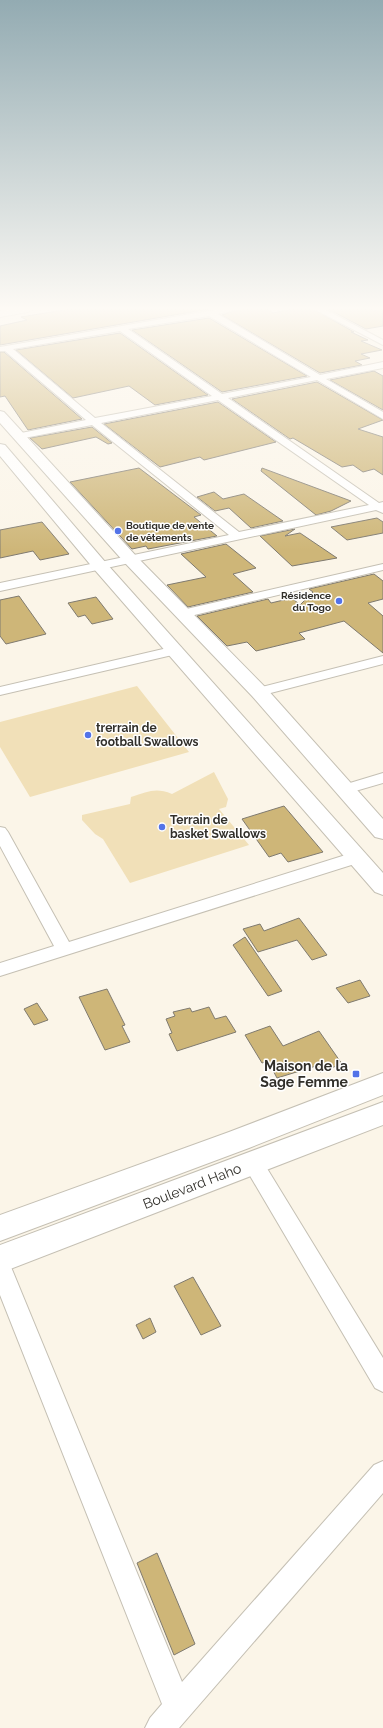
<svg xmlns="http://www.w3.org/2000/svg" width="383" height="1728" font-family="Raleway,sans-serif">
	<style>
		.green { fill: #f1e0b8 }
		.building { fill: #ceb678; stroke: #7f7a6f }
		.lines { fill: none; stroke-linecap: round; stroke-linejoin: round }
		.minor-casing { stroke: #c5c0b4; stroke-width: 2 }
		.secondary-casing { stroke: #c5c0b4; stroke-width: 2 }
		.minor { fill: #fff; fill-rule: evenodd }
		.secondary { fill: #fff; fill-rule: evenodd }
		.poi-dot { fill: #5373e8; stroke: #fff; stroke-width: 1.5 }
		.labels { text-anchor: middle; stroke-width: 3; stroke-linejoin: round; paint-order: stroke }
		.far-poi-label { font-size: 10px; font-weight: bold; fill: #312f2a; stroke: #fff; text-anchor: start }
		.poi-label { font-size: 12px; font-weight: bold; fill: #312f2a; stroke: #fff; text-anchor: start }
		.near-poi-label { font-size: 14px; font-weight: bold; fill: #312f2a; stroke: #fff; text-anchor: end }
		.near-street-label { font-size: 14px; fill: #312f2a; stroke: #fff }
	</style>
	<rect width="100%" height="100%" fill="#fbf5e8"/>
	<path class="green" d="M137,686L189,752L30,797L0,747V722Z
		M214,772L228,799L226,807L219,809L249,845L130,883L103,839L95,834L82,820V815L130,804L131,797C148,792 155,787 172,794Z"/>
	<path class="building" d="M70,309H209L0,345V326L27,320L21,317Z
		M240,309H267L273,313L292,309H313L354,332H351L368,340L361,341L382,350L361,354L370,358L355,361L362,365L320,373L222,315Z
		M328,309H371L374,311L383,309V326L366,329Z
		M209,318L307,376L222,392L132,330Z
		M120,333L208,395L155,405L129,386L73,398L16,350Z
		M0,352H4L82,419L28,430L5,396L0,397Z
		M374,371L383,376V410L330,380Z
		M317,382L383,420L358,429L383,437V475L374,469L363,472L353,465L342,467L293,438L290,439L232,399Z
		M218,402L276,442L204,460L200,457L160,467L104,424Z
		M92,427L112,443L108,444L96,437L42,449L30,438Z
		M139,468L201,515L194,517L217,536L148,549L146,546L132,549L70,482Z
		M262,468L351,501L331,511L316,515L261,471Z
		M214,492L223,499L244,494L283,521L251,528L229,508L215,511L197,497Z
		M377,518L383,522V533L347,540L331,527Z
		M42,522L69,554L40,560L33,551L0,558V530Z
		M295,529L285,536L300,533L337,558L292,566L260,536Z
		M226,544L256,568L233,574L253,592L188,607L167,585L206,577L181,554Z
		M374,574L383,581V599L368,603L383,616V653L344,621L299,633L305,639L256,651L247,642L227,646L197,616L268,599L271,603L292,598L300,605L313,592L309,589Z
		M19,596L46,634L6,644L0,636V600Z
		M96,597L113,619L92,624L85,615L78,617L68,603Z
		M284,806L323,852L288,862L281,853L269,857L242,819Z
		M299,918L327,955L312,960L297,940L258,952L243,929L260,924L264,931Z
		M245,937L282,991L268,996L233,945Z
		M360,980L370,996L348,1003L336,988Z
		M107,989L125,1025L122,1026L130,1042L105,1050L79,997Z
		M37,1003L48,1020L34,1025L24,1009Z
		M209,1007L215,1019L226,1016L236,1032L177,1051L169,1034L172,1033L166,1019L175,1016L173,1012L190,1008L192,1012Z
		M270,1026L283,1046L319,1031L342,1064L320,1072L316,1066L277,1078L268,1061L262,1063L245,1035Z
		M193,1277L221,1326L201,1335L174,1286Z
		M150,1318L156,1332L143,1339L136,1325Z
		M157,1553L195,1644L174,1655L137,1563Z"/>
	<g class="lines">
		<g class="minor-casing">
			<path id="minor" d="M220,309H239L218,314L320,375L383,362V368L326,379L383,412V419L317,380L228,398L379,503L383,502V513L376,510L0,591V583L229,535L92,425L19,439L16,438V434L86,420L5,351H0V347ZM209,316L311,377L222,394L128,329ZM120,331L212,396L95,418L13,349ZM218,400L369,505L239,532L101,423Z
				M314,309H324L383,340V345Z
				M383,564V570L182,618L176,614L182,610Z
				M176,646L181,647L182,650L181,653L0,695V687Z
				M383,656V664L259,696L254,695L252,692L254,689Z
				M383,773V783L345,794L340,792L338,789L340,786Z
				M0,827L5,828L8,832L69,942L352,853L358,852L364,853L366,857L364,861L0,976V963L54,946L0,846Z
				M253,1154L260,1157L383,1358V1392L375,1388L246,1169L243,1163L246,1157Z
				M0,1257L8,1260L11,1267L182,1682L374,1465L383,1461V1493L179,1728H145L150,1718L162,1704L0,1295Z"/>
		</g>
		<g class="secondary-casing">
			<path id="secondary" d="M9,309H33L28,312L0,317V311Z
				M0,411L4,412L137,557L266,688L383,819V839L375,837L252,696L125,563L0,423Z
				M0,444L5,445L106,563L383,873V895L375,892L94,569L0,456Z
				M383,1073V1095L249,1148L0,1241V1215L229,1132Z
				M383,1102V1125L0,1273V1245Z"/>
		</g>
		<use href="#minor" class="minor"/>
		<use href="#secondary" class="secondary"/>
	</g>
	<linearGradient id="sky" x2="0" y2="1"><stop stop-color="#93abb2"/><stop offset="0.56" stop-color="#fdfaf5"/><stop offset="1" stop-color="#fdfaf5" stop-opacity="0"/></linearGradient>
	<rect width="383" height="551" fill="url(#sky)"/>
	<g class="poi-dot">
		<circle cx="118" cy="531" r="4"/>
		<circle cx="339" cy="601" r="4"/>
		<circle cx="88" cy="735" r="4"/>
		<circle cx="162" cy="827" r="4"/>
		<rect x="352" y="1070" width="8" height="8" rx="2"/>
	</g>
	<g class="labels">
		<g class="far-poi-label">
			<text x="126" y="529">Boutique de vente<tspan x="126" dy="12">de vêtements</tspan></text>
			<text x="331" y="599" text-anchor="end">Résidence<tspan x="331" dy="12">du Togo</tspan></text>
		</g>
		<g class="poi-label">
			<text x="96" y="732">trerrain de<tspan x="96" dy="14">football Swallows</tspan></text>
			<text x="170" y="824">Terrain de<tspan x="170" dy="14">basket Swallows</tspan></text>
		</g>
		<g class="near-poi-label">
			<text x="348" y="1071">Maison de la<tspan x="348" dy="16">Sage Femme</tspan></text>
		</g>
		<g class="near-street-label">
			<text transform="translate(192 1186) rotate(-21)" y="5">Boulevard Haho</text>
		</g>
	</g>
</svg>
